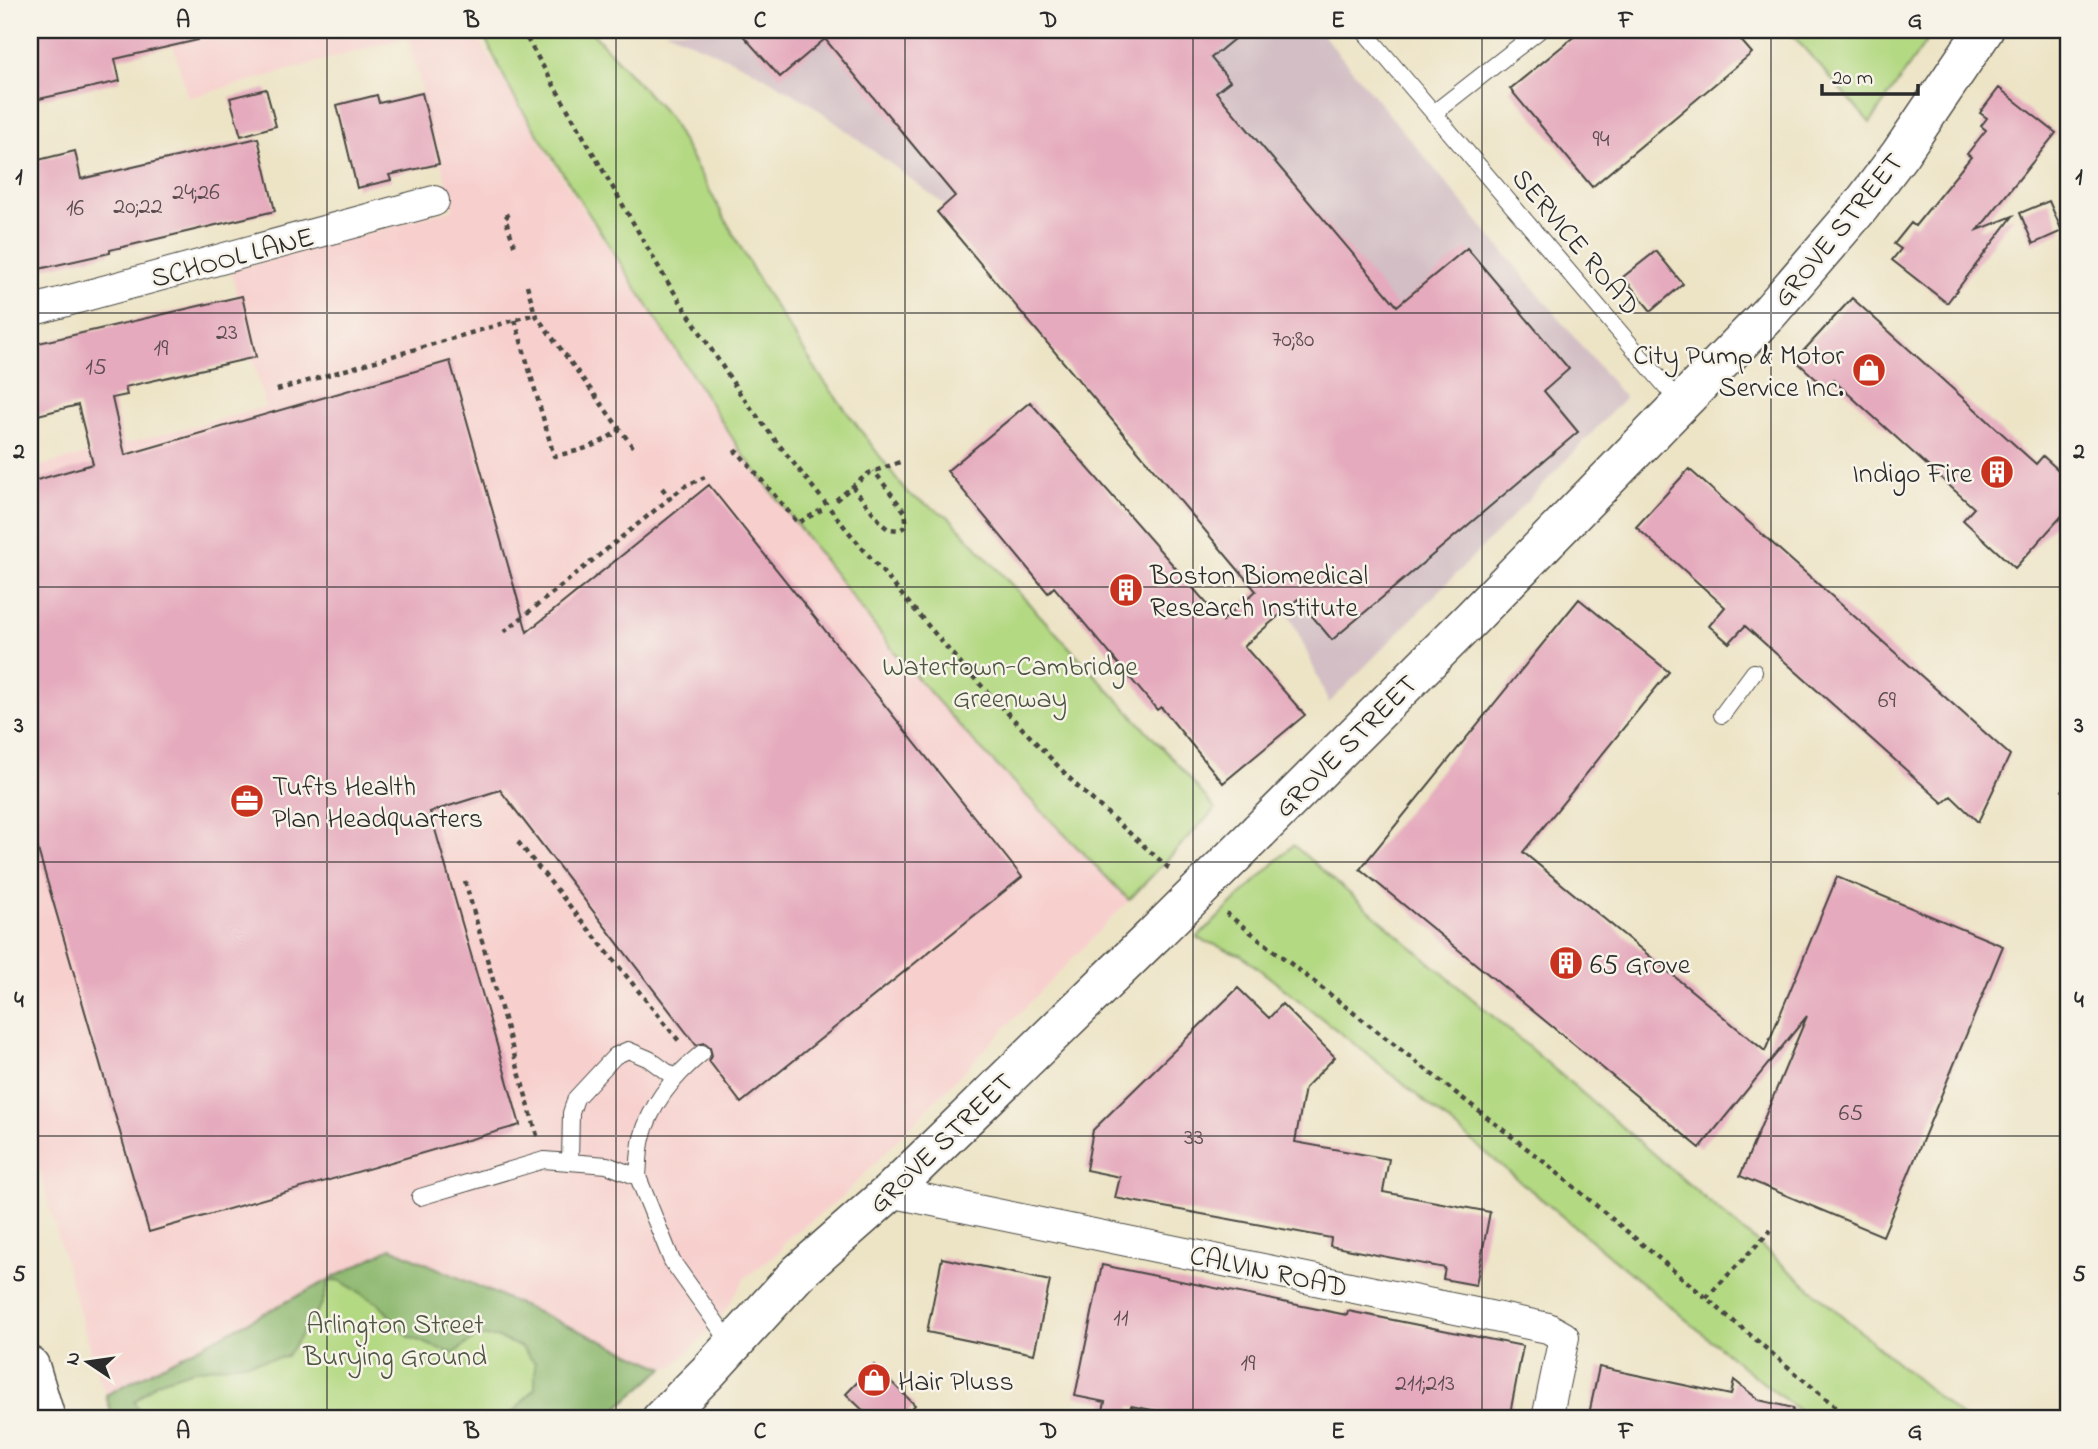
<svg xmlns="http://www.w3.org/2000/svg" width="2098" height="1449" font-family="'Indie Flower',sans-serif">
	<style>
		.built { fill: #f7d0ce }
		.industrial { fill: #d2bec4 }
		.green { fill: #b4d983; stroke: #708257; stroke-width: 2 }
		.forest { fill: #8fb971; stroke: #5d724e; stroke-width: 2 }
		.building { fill: #e5aabd }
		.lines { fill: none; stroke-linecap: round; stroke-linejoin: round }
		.service-casing { stroke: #484742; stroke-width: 18 }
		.minor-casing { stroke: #484742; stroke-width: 32 }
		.tertiary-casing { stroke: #484742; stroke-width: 41 }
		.primary-casing { stroke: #484742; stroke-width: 41 }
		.path { stroke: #484742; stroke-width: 4.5; stroke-dasharray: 5 5; stroke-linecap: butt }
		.service { stroke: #fff; stroke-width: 16 }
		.minor { stroke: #fff; stroke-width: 30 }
		.tertiary { stroke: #fff; stroke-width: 38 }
		.primary { stroke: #fff; stroke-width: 38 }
		.tertiary-bridge-casing { stroke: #484742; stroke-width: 41; stroke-linecap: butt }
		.tertiary-bridge { stroke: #fff; stroke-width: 38 }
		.grid { fill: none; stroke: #2b2b2b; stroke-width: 2; stroke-opacity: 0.55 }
		.labels { text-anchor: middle; stroke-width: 5; stroke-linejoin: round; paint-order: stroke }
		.number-label { font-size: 24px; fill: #5a4b50 }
		.street-label { font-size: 28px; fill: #2b2b2b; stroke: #f7f3e8 }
		.poi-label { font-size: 28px; fill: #2b2b2b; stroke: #f7f3e8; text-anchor: start }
		.park-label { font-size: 28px; fill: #4d5641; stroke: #f7f3e8 }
		.neatline { fill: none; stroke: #2b2b2b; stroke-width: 2.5 }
		.grid-label { font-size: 23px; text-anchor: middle; font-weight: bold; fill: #2b2b2b }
	</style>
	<rect width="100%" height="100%" fill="#f7f3e8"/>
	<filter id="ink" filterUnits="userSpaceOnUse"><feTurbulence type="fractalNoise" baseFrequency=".0143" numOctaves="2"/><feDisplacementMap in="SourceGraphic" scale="14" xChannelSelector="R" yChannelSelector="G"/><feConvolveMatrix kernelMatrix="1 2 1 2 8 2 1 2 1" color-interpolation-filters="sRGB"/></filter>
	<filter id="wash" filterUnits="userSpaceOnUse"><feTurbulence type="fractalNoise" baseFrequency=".00686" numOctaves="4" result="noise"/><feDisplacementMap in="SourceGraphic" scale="28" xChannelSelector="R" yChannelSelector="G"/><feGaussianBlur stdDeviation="1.57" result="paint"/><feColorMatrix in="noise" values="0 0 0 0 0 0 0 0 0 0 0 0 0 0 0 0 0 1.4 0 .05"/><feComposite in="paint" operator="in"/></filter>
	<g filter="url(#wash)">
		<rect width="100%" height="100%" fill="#ede4c6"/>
		<path class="built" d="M169,30H473L563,179L667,336L896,654L973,741L1129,900L841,1198L783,1242L781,1250L745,1278L729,1305L712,1327L673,1367L664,1368L391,1248L106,1395L95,1368L30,1137V469L265,407L231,271L453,209L408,37L188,98Z"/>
		<path class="industrial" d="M664,30H1319L1625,398L1510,519L1329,703L1301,639L1269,577L997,244L811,104L749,68Z"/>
		<path class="green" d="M481,30H590L669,117L763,288L821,377L908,494L949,517L1182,769L1215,809L1129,900L973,741L896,654L742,453L514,97Z
			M1788,30H1934L1870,123Z
			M1293,845L1896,1362L1964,1419H1810L1743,1367L1371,1057L1241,955L1197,938Z
			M391,1248L664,1368L604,1419H113L106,1395Z"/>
		<path class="forest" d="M391,1248L664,1368L604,1419H507L535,1388V1363L521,1347L496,1337H476L453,1354L409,1337L379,1304L339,1280L329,1282L322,1304L286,1357L194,1370L157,1382L134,1402L144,1419H113L106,1395Z"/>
		<g id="blocks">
			<path class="building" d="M30,30H196L198,40L115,59L120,81L30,101Z
				M738,30H1245L1211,58L1230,81L1216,92L1397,306L1467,248L1569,369L1544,391L1578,432L1332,640L1298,599L1244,646L1305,715L1223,783L1161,707L1157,710L1054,587L1048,593L947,471L1030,402L1222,621L1256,591L937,212L955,196L825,39L780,77Z
				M1582,30H1732L1752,53L1592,187L1510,89Z
				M1999,88L2056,133L1978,230L2013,216L1947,303L1892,260L1901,249L1894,244L1911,223L1915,226L1971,157L1967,154L1986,130L1981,126L1987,118L1980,113Z
				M266,89L276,126L241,136L230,98Z
				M422,93L439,164L389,175L391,180L357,188L337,105L377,95L379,103Z
				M258,138L275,211L110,250V253L30,271V162L75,151L81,179Z
				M2049,201L2062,231L2033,244L2020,213Z
				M1656,251L1683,284L1651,311L1623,277Z
				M242,296L256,357L125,387L127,395L112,398L125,455L450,361L527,632L709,485L1022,877L741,1103L709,1061L712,1056L710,1047L705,1043L696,1045L500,790L430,812L520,1125L149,1232L30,822V482L93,464L78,405L30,417V345Z
				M1852,298L2036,464L2043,456L2068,479V509L2015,568L1963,520L1974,508L1833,380L1826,388L1795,360Z
				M1689,469L2010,755L1978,822L1951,796L1943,803L1745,626L1729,643L1709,626L1725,607L1636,527Z
				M1579,599L1669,672L1523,852L1765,1051L1837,877L2003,946L1883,1236L1740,1176L1807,1016L1700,1148L1360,869Z
				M1238,988L1269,1018L1282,1004L1335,1057L1305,1088L1295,1142L1389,1159L1383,1192L1490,1212L1476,1285L1443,1279L1445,1268L1330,1246L1331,1238L1115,1198L1120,1177L1086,1170L1093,1130Z
				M942,1258L1050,1281L1034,1354L927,1332Z
				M1102,1265L1347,1315L1348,1311L1523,1346L1509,1419H1199L1131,1406L1128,1419H1101L1105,1402L1075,1396Z
				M874,1365L915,1405L903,1419H872L846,1394Z
				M1599,1367L1731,1395L1734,1380L1759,1400L1793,1408L1792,1419H1588Z"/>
		</g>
	</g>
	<g filter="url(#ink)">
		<use href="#blocks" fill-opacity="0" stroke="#484742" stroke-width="2"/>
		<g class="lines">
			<g class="service-casing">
				<path id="service" d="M1363,30L1680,403
					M1435,112L1540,30
					M1722,715L1754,672
					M570,1162L571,1113L576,1098L615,1056L628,1050L649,1059L675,1078
					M638,1177C639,1164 639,1150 642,1138C651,1103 675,1075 702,1053
					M420,1197L544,1160L607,1165L638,1177L672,1261L732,1345"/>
			</g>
			<g class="minor-casing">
				<path id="minor" d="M30,311L434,201
					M890,1192L1548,1328L1564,1337L1547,1419"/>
			</g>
			<g class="tertiary-casing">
				<path id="tertiary" d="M1259,831L1473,617L1769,313L1860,207L1900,154L1984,30
					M661,1419L708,1372L798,1273L890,1192L1155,934"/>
			</g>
			<g class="primary-casing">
				<path id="primary" d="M30,1366L46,1419"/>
			</g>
			<path class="path" d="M522,30L665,278L739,392L772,436L847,530L959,662L1078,787L1172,871
				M509,214L505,218L516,250
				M527,285L535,314L633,447
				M515,320L554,456C583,450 595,447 620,430
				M277,390L535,314
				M734,453L737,451L798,523L823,509
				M852,486L883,525L888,529L899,530L905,527L906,520L905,512L874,471
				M662,488L670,498
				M836,500L869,473L900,462
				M504,632L685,486L705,477
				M2062,792L2068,788
				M518,842L679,1041
				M465,881L538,1139
				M1226,913L1548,1165L1850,1419
				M1706,1298L1771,1230"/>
			<use href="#service" class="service"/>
			<use href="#minor" class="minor"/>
			<use href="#tertiary" class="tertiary"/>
			<use href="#primary" class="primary"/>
			<g class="tertiary-bridge-casing">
				<path id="tertiary-bridge" d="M1155,934L1259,831"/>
			</g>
			<use href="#tertiary-bridge" class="tertiary-bridge"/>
		</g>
	</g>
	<path class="grid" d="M327,30V1419M616,30V1419M905,30V1419M1193,30V1419M1482,30V1419M1771,30V1419M30,313H2068M30,587H2068M30,862H2068M30,1136H2068"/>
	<defs>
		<g id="shop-disc" transform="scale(1.75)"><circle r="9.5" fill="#c8321e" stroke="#f7f3e8"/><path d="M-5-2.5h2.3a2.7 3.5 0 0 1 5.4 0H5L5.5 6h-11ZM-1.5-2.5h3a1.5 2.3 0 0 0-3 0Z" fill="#fff"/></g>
		<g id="building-disc" transform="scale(1.75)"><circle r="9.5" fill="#c8321e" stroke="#f7f3e8"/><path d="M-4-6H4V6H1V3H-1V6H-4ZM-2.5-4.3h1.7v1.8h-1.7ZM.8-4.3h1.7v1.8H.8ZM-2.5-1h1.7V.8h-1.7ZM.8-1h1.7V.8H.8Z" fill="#fff"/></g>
		<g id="office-disc" transform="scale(1.75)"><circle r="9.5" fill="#c8321e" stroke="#f7f3e8"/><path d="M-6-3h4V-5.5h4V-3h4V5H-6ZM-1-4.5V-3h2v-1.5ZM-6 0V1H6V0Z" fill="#fff"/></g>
	</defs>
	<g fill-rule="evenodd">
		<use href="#shop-disc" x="1869" y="370"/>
		<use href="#building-disc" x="1997" y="472"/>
		<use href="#building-disc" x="1126" y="590"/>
		<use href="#office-disc" x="247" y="801"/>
		<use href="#building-disc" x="1566" y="963"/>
		<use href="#shop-disc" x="874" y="1380"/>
	</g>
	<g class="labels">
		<g class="number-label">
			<text x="1601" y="146">94</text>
			<text x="196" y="199">24;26</text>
			<text x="138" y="213">20;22</text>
			<text x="75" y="215">16</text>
			<text x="227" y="339">23</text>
			<text x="1293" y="346">70;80</text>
			<text x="161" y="355">19</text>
			<text x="96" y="374">15</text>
			<text x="1887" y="707">69</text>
			<text x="1851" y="1120">65</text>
			<text x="1194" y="1144">33</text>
			<text x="1121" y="1325">11</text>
			<text x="1248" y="1370">19</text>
			<text x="1425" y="1390">211;213</text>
		</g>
		<g class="street-label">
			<text transform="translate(1837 229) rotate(-51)" y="10">GROVE STREET</text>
			<text transform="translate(1577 241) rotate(50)" y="10">SERVICE ROAD</text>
			<text transform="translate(232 256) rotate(-15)" y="10">SCHOOL LANE</text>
			<text transform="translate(1345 745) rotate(-45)" y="10">GROVE STREET</text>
			<text transform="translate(940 1142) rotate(-44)" y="10">GROVE STREET</text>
			<text transform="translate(1269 1270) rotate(12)" y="10">CALVIN ROAD</text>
		</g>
		<g class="poi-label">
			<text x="1844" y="364" text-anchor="end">City Pump &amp; Motor<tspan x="1844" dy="32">Service Inc.</tspan></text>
			<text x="1972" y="482" text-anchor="end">Indigo Fire</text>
			<text x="1150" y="584">Boston Biomedical<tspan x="1150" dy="32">Research Institute</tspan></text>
			<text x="272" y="795">Tufts Health<tspan x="272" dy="32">Plan Headquarters</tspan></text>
			<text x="1590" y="973">65 Grove</text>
			<text x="898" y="1390">Hair Pluss</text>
		</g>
		<g class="park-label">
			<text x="1010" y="675">Watertown-Cambridge<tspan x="1010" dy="32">Greenway</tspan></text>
			<text x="395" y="1333">Arlington Street<tspan x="395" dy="32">Burying Ground</tspan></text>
		</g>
	</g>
	<rect width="2098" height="1449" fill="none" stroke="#f7f3e8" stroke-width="77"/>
	<g transform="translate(88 1362) rotate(283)" stroke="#f7f3e8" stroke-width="5" paint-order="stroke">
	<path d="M0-5L12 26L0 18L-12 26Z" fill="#2b2b2b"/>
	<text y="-10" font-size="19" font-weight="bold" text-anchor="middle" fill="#2b2b2b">N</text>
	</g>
	<path d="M1822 84v10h96v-10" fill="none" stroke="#2b2b2b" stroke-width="3.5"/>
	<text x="1832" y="84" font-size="21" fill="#2b2b2b" stroke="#f7f3e8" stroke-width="5" paint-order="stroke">20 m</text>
	<rect x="38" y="38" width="2022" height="1372" class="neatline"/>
	<g class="grid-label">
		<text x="183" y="27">A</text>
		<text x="472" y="27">B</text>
		<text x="760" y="27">C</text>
		<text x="1049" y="27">D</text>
		<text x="1338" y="27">E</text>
		<text x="1626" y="27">F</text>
		<text x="1915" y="27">G</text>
		<text x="19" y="184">1</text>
		<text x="2079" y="184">1</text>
		<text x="19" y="458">2</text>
		<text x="2079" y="458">2</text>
		<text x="19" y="732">3</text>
		<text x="2079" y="732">3</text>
		<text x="19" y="1007">4</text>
		<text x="2079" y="1007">4</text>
		<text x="19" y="1281">5</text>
		<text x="2079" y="1281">5</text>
		<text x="183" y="1438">A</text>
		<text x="472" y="1438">B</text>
		<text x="760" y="1438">C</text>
		<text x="1049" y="1438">D</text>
		<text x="1338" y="1438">E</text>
		<text x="1626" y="1438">F</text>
		<text x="1915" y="1438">G</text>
	</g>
</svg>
